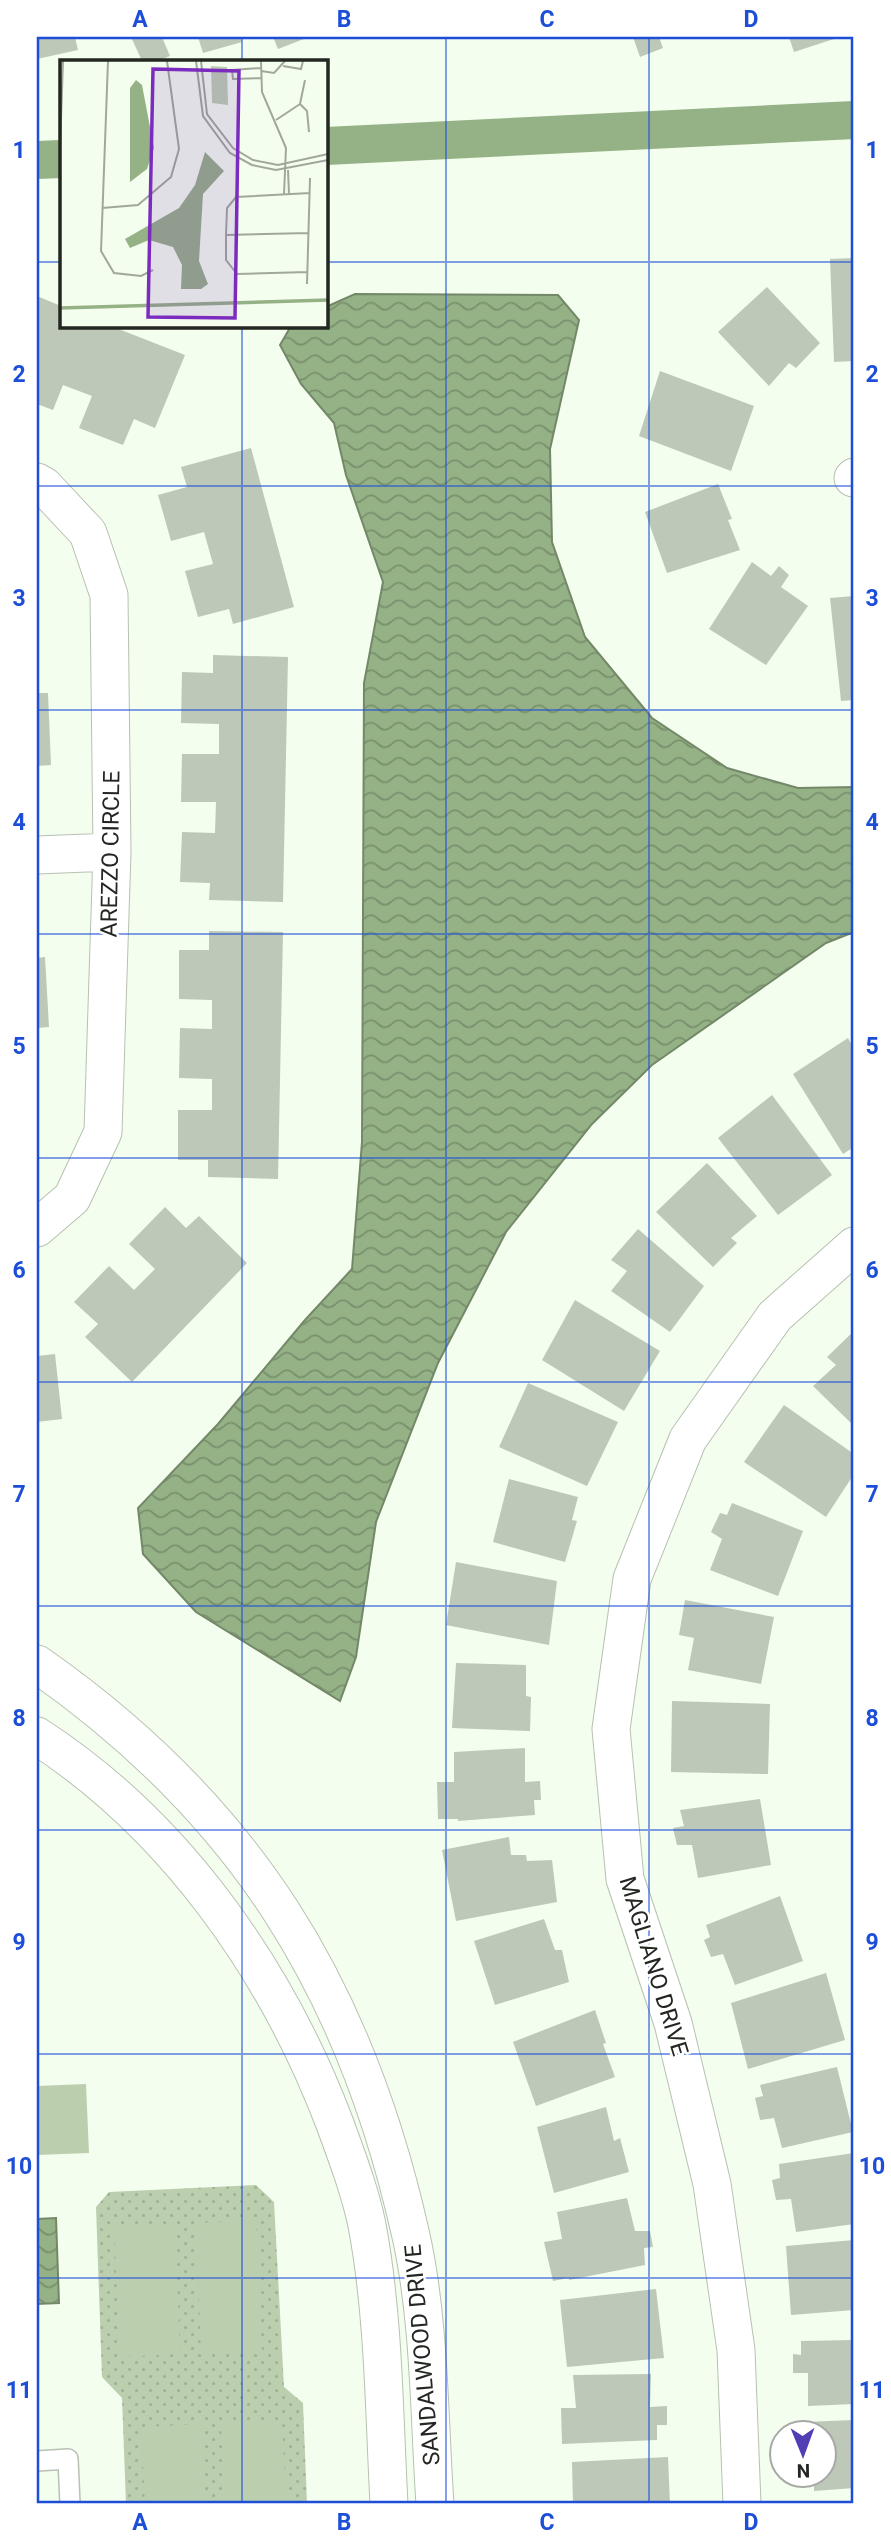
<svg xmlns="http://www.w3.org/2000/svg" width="891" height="2541" font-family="Roboto,sans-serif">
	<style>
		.park { fill: url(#park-dots) }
		.garden { fill: #bbcfaf }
		.water { fill: url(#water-waves); stroke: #738868; stroke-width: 2 }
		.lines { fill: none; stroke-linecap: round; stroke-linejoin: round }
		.canal { stroke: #95b186; stroke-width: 38 }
		.building { fill: #bdc8b8 }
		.service-casing { stroke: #b7c1b2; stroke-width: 22 }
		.minor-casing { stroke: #b7c1b2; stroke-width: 39 }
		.service { stroke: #fff; stroke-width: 19 }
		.minor { stroke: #fff; stroke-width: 37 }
		.grid { fill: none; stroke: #1d4ed8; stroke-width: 2; stroke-opacity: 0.55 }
		.labels { text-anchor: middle; stroke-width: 5; stroke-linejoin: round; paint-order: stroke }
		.street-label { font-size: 23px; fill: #232721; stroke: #fff }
		.inset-river { fill: none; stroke: #95b186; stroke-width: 3.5 }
		.inset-road { fill: none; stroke: #a0a89c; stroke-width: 2 }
		.view { fill: #7b2cbf; fill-opacity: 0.15; stroke: #7b2cbf; stroke-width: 3.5 }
		.inset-edge { fill: none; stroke: #232721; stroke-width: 3.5 }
		.neatline { fill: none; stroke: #1d4ed8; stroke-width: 2.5 }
		.grid-label { font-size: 23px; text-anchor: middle; font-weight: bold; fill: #1d4ed8 }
	</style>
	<defs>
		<pattern id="park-dots" width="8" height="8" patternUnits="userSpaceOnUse" patternTransform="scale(1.75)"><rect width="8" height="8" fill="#bbcfaf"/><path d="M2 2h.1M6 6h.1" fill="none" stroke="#a0b296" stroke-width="1.8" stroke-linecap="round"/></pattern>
		<pattern id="water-waves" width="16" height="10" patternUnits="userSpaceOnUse" patternTransform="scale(1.75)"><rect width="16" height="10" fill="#95b186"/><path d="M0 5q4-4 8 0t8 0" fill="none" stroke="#79906d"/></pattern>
	</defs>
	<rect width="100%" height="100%" fill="#f4feee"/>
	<path class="park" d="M256,2185L274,2202L284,2387L303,2403L307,2504H126L122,2398L102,2377L96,2207L109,2192Z"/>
	<path class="garden" d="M86,2084L89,2153L37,2155V2086Z
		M256,2220L262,2351L201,2353L196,2223Z
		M175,2224L180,2354L120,2357L114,2227Z
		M282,2420L286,2504H225L221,2423Z
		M201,2424L205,2504H145L141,2427Z"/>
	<path class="water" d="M355,294L558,295L579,320L550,449L552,542L585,637L652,718L727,768L798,788L854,787V932L826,943L652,1065L592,1124L506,1232L438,1363L376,1522L356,1657L340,1701L196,1612L143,1554L138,1508L218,1424L305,1320L352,1269L362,1142L364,683L383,582L346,475L334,423L301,384L280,345L291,326H326V307Z
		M56,2218L59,2303L37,2304V2219Z"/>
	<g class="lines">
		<path class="canal" d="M326,146L854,120
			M37,160L61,159"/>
	</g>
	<path class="building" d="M37,37H75L78,50L37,59Z
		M131,37H162L170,56L158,61H142Z
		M198,37H241L242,42L203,53Z
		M273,37H309L278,49Z
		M633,37H659L663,48L640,57Z
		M789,37H840L794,52Z
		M854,258V361L834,362L830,259Z
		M767,287L820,343L796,368L789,363L769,386L718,332Z
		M37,296L61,306V326H111L185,355L155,428L134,419L123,445L79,428L92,396L63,385L53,410L37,404Z
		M660,371L754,406L731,471L639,436Z
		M251,448L294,607L233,624L229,609L198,617L185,571L213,564L204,532L171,541L158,495L187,487L181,467Z
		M718,484L732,519L728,520L740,550L667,573L645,512Z
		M752,562L771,576L779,566L789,575L781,587L808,606L766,665L709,629Z
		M854,596V700L841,701L830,598Z
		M213,655L288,657L283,902L209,900L210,883L180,882L182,832L215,833L216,802H181L182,754H219V724L181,723L182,672L213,673Z
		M37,693H48L51,765L37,766Z
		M209,931L283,932L278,1179L208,1177V1160H178V1110H212V1079L179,1078L180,1028L212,1029V1000L179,999V950H209Z
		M45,957L49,1027L37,1028V958Z
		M848,1038L854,1049V1147L843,1154L793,1074Z
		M772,1095L832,1175L778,1215L718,1138Z
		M707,1163L757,1216L731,1238L737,1243L713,1267L656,1212Z
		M165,1207L186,1228L199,1216L247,1263L132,1382L85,1337L98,1324L74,1302L109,1266L134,1290L155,1269L129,1244Z
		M638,1229L704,1286L670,1332L611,1291L627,1271L611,1260Z
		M575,1300L660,1351L624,1411L542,1360Z
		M854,1331V1426L813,1386L836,1365L827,1357Z
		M55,1354L62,1419L37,1422V1356Z
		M528,1383L618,1422L587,1486L499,1447Z
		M784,1405L854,1454V1474L826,1517L744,1462Z
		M509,1479L578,1497L572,1520L577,1521L565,1562L493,1542Z
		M732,1503L803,1531L778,1596L710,1570L722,1539L711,1532L720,1513L727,1515Z
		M456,1562L557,1581L549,1645L446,1625Z
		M685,1600L774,1617L761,1684L688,1670L694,1638L679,1635Z
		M456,1663L526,1665V1696L531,1697L530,1731L452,1728Z
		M672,1701L770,1704L768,1774L671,1772Z
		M525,1748V1782L540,1781L541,1800H534L535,1815L458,1821V1819H438L437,1782H454V1752Z
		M760,1799L771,1865L698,1878L692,1845H677L673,1828L684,1826L680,1810Z
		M509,1837L511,1855H526L527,1861L552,1860L557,1902L456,1921L442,1850Z
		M780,1896L803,1961L735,1985L723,1954L711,1957L704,1940L710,1937L706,1925Z
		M544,1919L555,1950H562L569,1982L495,2005L474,1941Z
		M826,1973L845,2040L748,2069L731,2003Z
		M595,2010L606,2043L603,2044L615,2077L536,2106L513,2042Z
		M837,2067L853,2132L782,2148L774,2118L760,2120L755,2098L763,2096L760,2085Z
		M606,2107L614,2141L620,2138L629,2172L554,2193L537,2127Z
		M854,2153V2224L796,2232L791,2199L776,2200L772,2180L780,2178L779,2164Z
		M627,2198L635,2231H650L653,2247L644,2248L645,2265L569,2280V2278L553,2281L544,2242L562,2239L557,2212Z
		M854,2240V2310L791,2315L786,2246Z
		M656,2289L664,2358L567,2367L560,2300Z
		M854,2340V2404L808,2406V2373H793V2354L801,2355V2341Z
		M651,2374L650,2407L667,2406V2425H657V2440L562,2444L561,2408H576L573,2375Z
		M854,2420V2488L814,2491V2474H824V2432H803L804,2422Z
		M668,2457L670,2504H573L572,2462Z"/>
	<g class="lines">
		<g class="service-casing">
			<path id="service" d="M37,2461L68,2459L70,2504"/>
		</g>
		<g class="minor-casing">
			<path id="minor" d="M853,478L854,477
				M37,482L44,486L88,533L109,595L112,852L103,1132L72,1198L37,1228
				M37,855L112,852
				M37,1664C246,1810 356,1989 411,2236C430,2321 429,2418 435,2504
				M37,1736C176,1826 277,1971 335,2124C347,2157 360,2191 367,2225C384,2316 384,2411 389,2504
				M742,2504L736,2350L712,2184L673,2023L625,1879L611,1729L632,1579L688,1439L775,1316L854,1246"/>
		</g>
		<use href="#service" class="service"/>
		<use href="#minor" class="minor"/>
	</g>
	<path class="grid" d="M242,37V61M446,37V2504M649,37V2504M37,262H61M326,262H854M242,326V2504M37,486H854M37,710H854M37,934H854M37,1158H854M37,1382H854M37,1606H854M37,1830H854M37,2054H854M37,2278H854"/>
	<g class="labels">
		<g class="street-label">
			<text transform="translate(110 854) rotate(-89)" y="8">AREZZO CIRCLE</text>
			<text transform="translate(654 1966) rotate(73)" y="8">MAGLIANO DRIVE</text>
			<text transform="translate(422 2355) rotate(-95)" y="8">SANDALWOOD DRIVE</text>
		</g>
	</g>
	<g transform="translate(60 60)">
		<rect width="268" height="268" fill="#f4feee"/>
		<path d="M151,6L167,7L168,45L152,43Z" fill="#bbcfaf"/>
		<path d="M76,20L82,25L94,88L87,109L70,122V28ZM145,92L164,111L143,134L139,201L148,224L141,229H121L122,205L113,187L89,180L70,188L65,179L119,148L135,125Z" fill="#95b186"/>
		<path class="inset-river" d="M0,248L268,240"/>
		<path class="inset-road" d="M48,1L41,191L54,213L81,216L93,210M136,1L143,56L170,93L192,105L216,110L268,100M141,1L147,54L173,88L193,100L218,105L268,94M201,1L202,32L226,88L224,134M223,6L241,9L243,1M201,8L172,10L173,19L201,18M201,11L214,13L225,1M240,44L247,51L249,72M216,60L240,44L245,20M0,89L3,1M228,110L229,134M42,148L78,145L111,117L119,89L107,1M166,175L249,173M247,212L177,214L166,200V175L167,148L176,137L250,133M247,224L250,118"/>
		<path class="view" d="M93,9L179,11L175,258L88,257Z"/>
		<rect width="268" height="268" class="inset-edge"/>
	</g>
	<rect width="891" height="2541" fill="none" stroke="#ffffff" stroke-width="77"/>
	<g transform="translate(803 2454) rotate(179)"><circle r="33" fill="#ffffff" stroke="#a7a9a6" stroke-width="2"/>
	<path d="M0-5L12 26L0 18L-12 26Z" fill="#513db4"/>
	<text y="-10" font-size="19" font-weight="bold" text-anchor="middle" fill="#232721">N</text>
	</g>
	<rect x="38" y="38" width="814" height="2464" class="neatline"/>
	<g class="grid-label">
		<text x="140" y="27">A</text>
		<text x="344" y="27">B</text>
		<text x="547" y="27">C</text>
		<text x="751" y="27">D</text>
		<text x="19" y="158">1</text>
		<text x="872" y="158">1</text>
		<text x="19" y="382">2</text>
		<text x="872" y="382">2</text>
		<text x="19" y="606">3</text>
		<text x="872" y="606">3</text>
		<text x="19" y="830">4</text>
		<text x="872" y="830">4</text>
		<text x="19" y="1054">5</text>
		<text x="872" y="1054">5</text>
		<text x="19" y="1278">6</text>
		<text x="872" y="1278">6</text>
		<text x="19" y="1502">7</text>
		<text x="872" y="1502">7</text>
		<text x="19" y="1726">8</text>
		<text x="872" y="1726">8</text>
		<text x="19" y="1950">9</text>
		<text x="872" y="1950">9</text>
		<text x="19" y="2174">10</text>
		<text x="872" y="2174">10</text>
		<text x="19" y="2398">11</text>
		<text x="872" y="2398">11</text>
		<text x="140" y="2530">A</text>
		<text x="344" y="2530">B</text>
		<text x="547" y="2530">C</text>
		<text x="751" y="2530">D</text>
	</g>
</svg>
